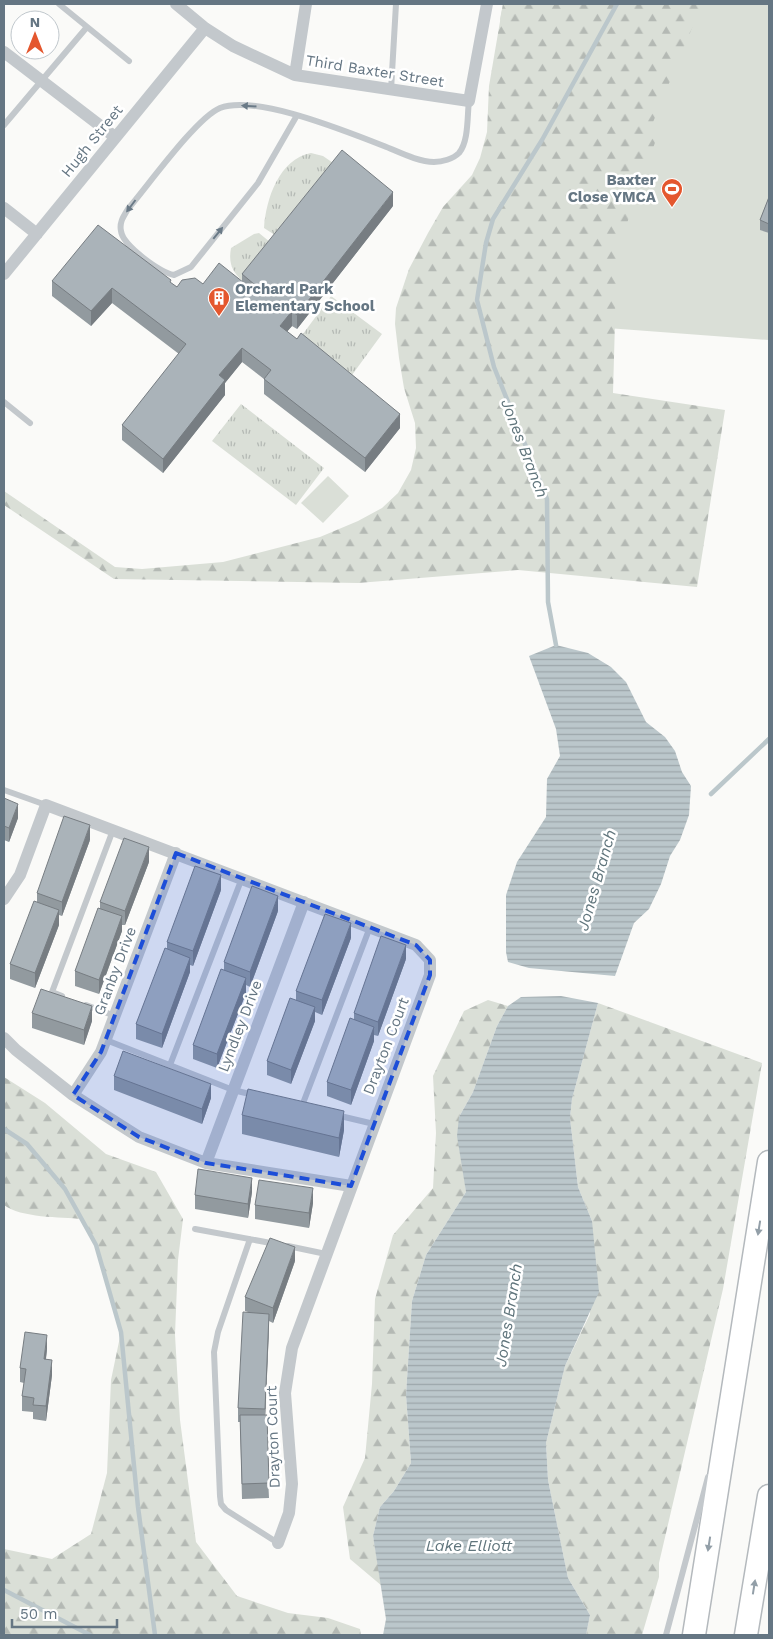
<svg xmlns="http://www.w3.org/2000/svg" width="773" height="1639" font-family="'Work Sans',sans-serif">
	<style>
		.grass { fill: #dadfd7 }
		.forest { fill: url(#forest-firs) }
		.park { fill: url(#park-tufts) }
		.water { fill: url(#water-rules) }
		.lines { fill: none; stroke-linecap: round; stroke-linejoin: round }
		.stream { stroke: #bbc7cb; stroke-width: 4.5 }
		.highway-casing { stroke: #b4b9bd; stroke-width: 25 }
		.lane { stroke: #c3c8cc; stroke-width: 6 }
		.street { stroke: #c3c8cc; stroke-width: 12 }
		.highway { stroke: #fff; stroke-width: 22 }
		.wall { fill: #929a9f }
		.shaded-wall { fill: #777d82 }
		.building { fill: #aab3b9; stroke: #777d82 }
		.oneway { fill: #6a7a87 }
		.oneway2 { fill: #939fa8 }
		.marked { fill: #1d4ed8; fill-opacity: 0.2; stroke: #1d4ed8; stroke-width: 4; stroke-dasharray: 10 6; stroke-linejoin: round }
		.labels { text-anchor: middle; stroke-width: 5; stroke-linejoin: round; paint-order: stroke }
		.street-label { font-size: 15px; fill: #657683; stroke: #fff }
		.poi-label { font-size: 15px; font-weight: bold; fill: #657683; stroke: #fff; text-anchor: end }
		.water-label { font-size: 16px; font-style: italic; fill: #60757c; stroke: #fff }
	</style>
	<defs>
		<pattern id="forest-firs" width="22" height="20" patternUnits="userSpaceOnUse" patternTransform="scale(1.25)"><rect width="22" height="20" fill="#dadfd7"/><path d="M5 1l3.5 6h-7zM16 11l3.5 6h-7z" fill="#b4b9b4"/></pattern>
		<pattern id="park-tufts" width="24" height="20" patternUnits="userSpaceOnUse" patternTransform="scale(1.25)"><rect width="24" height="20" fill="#dadfd7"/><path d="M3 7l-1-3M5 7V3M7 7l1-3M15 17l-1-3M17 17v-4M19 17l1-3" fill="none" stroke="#b4b9b4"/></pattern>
		<pattern id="water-rules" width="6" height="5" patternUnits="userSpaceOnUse" patternTransform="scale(1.25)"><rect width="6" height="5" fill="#bbc7cb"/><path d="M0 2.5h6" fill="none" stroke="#9ca6aa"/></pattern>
	</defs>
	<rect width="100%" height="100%" fill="#fafaf8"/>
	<path class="grass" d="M503,4H769V340L567,325L500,19Z
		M328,476L349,496L323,523L301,503Z"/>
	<path class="forest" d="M503,4H702L651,127L659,131L617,252L613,393L725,410L697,587L518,570L358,583L114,579L4,505V491L115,567L142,569L223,562L320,537L358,521L382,508L398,493L411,470L416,448L415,423L404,388L399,358L395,324L396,308L409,269L428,233L443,207L472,175L480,158L487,132L489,86Z
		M488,1000L508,1006L497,1026L473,1092L459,1117L466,1192L426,1255L412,1301L406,1395L411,1463L394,1491L380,1507L373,1536L382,1586L350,1559L343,1507L365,1458L372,1384L375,1299L393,1235L433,1188L436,1133L433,1076L464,1011Z
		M598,1003L762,1063L723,1289L659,1563V1577L642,1635H586L590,1615L568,1578L548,1480L546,1443L565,1366L590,1314L592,1221L578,1187L570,1118L572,1099Z
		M4,1077L45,1103L106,1154L156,1172L183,1219L178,1260L175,1335L180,1420L196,1542L237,1596L288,1613L328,1618L360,1629L361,1635H4V1549L52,1559L91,1534L107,1473L111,1380L121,1332L96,1245L82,1219C60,1217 21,1218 4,1205Z"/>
	<path class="park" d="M311,153L323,156L339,167L281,239L264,228C266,199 279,159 311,153Z
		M259,233L276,247L246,284C233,273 228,265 231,248L254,234Z
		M331,296L382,334L352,375L300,338Z
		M241,404L324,468L296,505L212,441Z"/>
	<path class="water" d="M556,645L588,653L611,667L626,682L646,722L665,737L675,751L682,772L691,786L689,815L680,840L670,856L661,884L649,909L634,923L615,976L529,968L508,962L506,952V895L517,862L546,817L547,779L560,756L556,729L529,656Z
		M561,996L598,1003L572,1099L570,1118L578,1187L592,1221L599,1292L565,1366L546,1443L548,1480L568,1578L590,1615L586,1635H383L386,1619L373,1536L380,1507L394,1491L411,1463L406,1395L412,1301L426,1255L466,1192L457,1136L459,1117L473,1092L497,1026L508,1006L521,997Z"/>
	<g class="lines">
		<path class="stream" d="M556,645L548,602L547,499L494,367L477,300L486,243L493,219L542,140L617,4
			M711,794L769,739
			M4,1129L27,1144L65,1189L96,1245L121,1332L138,1507L155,1635
			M4,1590L90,1635"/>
		<g class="highway-casing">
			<path id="highway" d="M694,1635L769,1162
				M746,1635L769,1496"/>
		</g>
		<path class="lane" d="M59,4L129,61
			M391,90L396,4
			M296,117L258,183L191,267L174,275C160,272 123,246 121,231C119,222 124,216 128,209C147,187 196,118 220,108C256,94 347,132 384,146C399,152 418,162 434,162C442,162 453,159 459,153C469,141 467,116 469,101
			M4,125L87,27
			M4,402L30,423
			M4,790L46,805
			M62,996L52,992L113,830
			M86,1005L115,1016
			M106,1040L233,1090L254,1095
			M170,1065L242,878
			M302,1106L370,927
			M336,1115L374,1124
			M195,1229L276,1244
			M250,1239L218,1332L214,1352L220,1496L221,1504L226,1510L278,1543
			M288,1246L326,1254
			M666,1635L708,1477"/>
		<path class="street" d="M176,4L205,28L233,46L295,75L469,101L487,4
			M4,52L115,137
			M295,75L306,4
			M4,208L37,234
			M4,274L205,28
			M4,899L20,875L46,805L416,945L430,960V975L292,1348L285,1393L292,1484L289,1513L278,1543
			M4,1038L16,1050L73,1095L139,1137L206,1163L351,1186
			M73,1095L101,1052L176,853
			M206,1163L304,902"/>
		<use href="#highway" class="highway"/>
	</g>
	<path class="wall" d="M769,197V233L760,230V220Z
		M393,206L297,329L292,326L287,331L400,428L365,472L264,394V379L242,362L225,383V395L163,473L122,440V425L179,354L112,303L91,326L52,296V281L171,283L177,287L242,282V274Z
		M4,798L18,818L9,842L4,840Z
		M90,840L62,916L59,915V925L35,988L10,979V964L37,902V893Z
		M149,862L125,925H122V931L99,994L75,986V971L100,908V902Z
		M221,890L193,966L190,965V972L162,1048L136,1039V1024L167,949V942Z
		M278,911L250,987L246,985V993L217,1068L193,1059V1045L224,970V962Z
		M351,938L322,1015L315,1012V1021L291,1084L267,1075V1061L296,1000V991Z
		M406,959L378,1036L374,1035V1041L351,1105L327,1096V1082L354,1019V1013Z
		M32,1013L92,1021L84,1045L32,1028Z
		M114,1076L211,1098L202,1124L114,1090Z
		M242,1115L344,1130L339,1157L242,1134Z
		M252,1192L248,1218L195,1209V1195Z
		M313,1203L309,1228L255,1219V1205Z
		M295,1261L273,1323L269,1321L265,1415L269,1498L242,1499L240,1422H238V1408L248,1312L245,1311V1297Z
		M47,1349L46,1359L52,1375L46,1421L33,1419V1412L22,1411V1396L24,1383L20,1382V1368Z"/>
	<path class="shaded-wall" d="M393,192V206L297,329V315Z
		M112,288V303L91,326V311Z
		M292,311V326L280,340V326Z
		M242,348V362L225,383V395L163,473V459L219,375Z
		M400,414V428L365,472V458Z
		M18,804V818L9,842V828Z
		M90,825V840L62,916V902Z
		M149,847V862L125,925V911Z
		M221,875V890L193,966V951Z
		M278,896V911L250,987V972Z
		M59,910V925L35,988V973Z
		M122,916V931L99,994V980Z
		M351,923V938L322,1015V1000Z
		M406,945V959L378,1036V1022Z
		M190,958V972L162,1048V1034Z
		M246,978V993L217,1068V1054Z
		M92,1006V1021L84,1045V1030Z
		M315,1007V1021L291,1084V1070Z
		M374,1027V1041L351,1105V1090Z
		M211,1084V1098L202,1124V1109Z
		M344,1111V1130L339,1157V1138Z
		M252,1178V1192L248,1218V1204Z
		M313,1188V1203L309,1228V1213Z
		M295,1247V1261L273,1323V1308Z
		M269,1314V1329L265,1423V1409Z
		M47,1335V1349L44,1374V1359Z
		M52,1360V1375L46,1421V1406Z"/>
	<path class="building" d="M342,150L393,192L297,315L292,311L280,326L297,339L301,333L400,414L365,458L264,379L271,370L242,348L219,375L225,380L163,459L122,425L186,344L112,288L91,311L52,281L98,225L171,280L170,282L177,287L182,280L195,278L203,284L219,263L258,294L261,290L242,274Z
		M769,197V224L760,220Z
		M4,798L18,804L9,828L4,826Z
		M64,816L90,825L62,902L37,893Z
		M124,838L149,847L125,911L100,902Z
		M195,866L221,875L193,951L167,942Z
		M252,886L278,896L250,972L224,962Z
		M34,901L59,910L35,973L10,964Z
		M98,908L122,916L99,980L75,971Z
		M325,914L351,923L322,1000L296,991Z
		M381,936L406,945L378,1022L354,1013Z
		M165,948L190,958L162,1034L136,1024Z
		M221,969L246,978L217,1054L193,1045Z
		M41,989L92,1006L84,1030L32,1013Z
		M290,998L315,1007L291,1070L267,1061Z
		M350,1018L374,1027L351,1090L327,1082Z
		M123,1051L211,1084L202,1109L114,1076Z
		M248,1089L344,1111L339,1138L242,1115Z
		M198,1169L252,1178L248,1204L195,1195Z
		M259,1180L313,1188L309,1213L255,1205Z
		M270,1238L295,1247L273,1308L245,1297Z
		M243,1312L269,1314L265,1409L238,1408Z
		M25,1332L47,1335L44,1359L52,1360L46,1406L33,1405L34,1398L22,1396L26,1369L20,1368Z
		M240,1415H267L269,1483L242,1484Z"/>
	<defs><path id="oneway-solid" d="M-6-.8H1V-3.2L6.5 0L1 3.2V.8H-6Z" transform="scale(1.25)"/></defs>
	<g class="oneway">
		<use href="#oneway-solid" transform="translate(249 106) rotate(-176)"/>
		<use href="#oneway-solid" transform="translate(131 206) rotate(127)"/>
		<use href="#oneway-solid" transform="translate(218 233) rotate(-51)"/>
	</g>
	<g class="oneway2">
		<use href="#oneway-solid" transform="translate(759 1228) rotate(99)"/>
		<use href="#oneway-solid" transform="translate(709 1544) rotate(99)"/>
		<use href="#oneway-solid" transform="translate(754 1587) rotate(-81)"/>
	</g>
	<path class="marked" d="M176,853L416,945L430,960V975L351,1186L206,1163L139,1137L73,1095L101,1052Z"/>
	<defs>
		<g id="stadium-pin" transform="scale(1.125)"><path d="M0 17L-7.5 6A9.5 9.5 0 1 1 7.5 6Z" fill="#e4572e" stroke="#fff"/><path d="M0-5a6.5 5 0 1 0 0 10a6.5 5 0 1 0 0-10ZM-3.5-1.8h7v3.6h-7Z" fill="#fff"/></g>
		<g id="building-pin" transform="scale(1.125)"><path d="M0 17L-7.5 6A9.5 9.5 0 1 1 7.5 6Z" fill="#e4572e" stroke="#fff"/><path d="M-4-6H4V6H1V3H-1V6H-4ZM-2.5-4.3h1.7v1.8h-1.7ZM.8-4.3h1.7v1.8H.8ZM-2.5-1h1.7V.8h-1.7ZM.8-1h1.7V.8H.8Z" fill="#fff"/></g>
	</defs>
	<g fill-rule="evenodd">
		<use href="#stadium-pin" x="672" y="189"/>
		<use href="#building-pin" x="219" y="298"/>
	</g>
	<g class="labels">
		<g class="street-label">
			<text transform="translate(375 71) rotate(9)" y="5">Third Baxter Street</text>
			<text transform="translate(92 141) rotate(-51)" y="5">Hugh Street</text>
			<text transform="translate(115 971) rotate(-69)" y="5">Granby Drive</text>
			<text transform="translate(240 1026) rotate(-69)" y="5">Lyndley Drive</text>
			<text transform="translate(386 1046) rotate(-69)" y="5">Drayton Court</text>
			<text transform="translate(273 1437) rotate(-92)" y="5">Drayton Court</text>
		</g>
		<g class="poi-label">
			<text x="656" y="185">Baxter<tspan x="656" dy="17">Close YMCA</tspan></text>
			<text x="235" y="294" text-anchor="start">Orchard Park<tspan x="235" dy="17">Elementary School</tspan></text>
		</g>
		<g class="water-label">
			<text transform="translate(525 448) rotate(69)" y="6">Jones Branch</text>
			<text transform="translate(596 880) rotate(-74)" y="6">Jones Branch</text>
			<text transform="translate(508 1315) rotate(-81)" y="6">Jones Branch</text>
			<text x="469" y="1551">Lake Elliott</text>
		</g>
	</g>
	<rect width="773" height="1639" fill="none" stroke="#657683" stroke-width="10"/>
	<g transform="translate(35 35)"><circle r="24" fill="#ffffff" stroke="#c1c8cd"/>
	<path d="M0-4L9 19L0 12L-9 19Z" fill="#e4572e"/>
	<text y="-8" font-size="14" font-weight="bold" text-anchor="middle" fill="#657683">N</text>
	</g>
	<path d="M12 1619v8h105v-8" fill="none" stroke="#657683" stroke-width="2.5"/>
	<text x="20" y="1619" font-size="15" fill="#657683" stroke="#ffffff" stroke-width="4" paint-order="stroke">50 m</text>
</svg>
